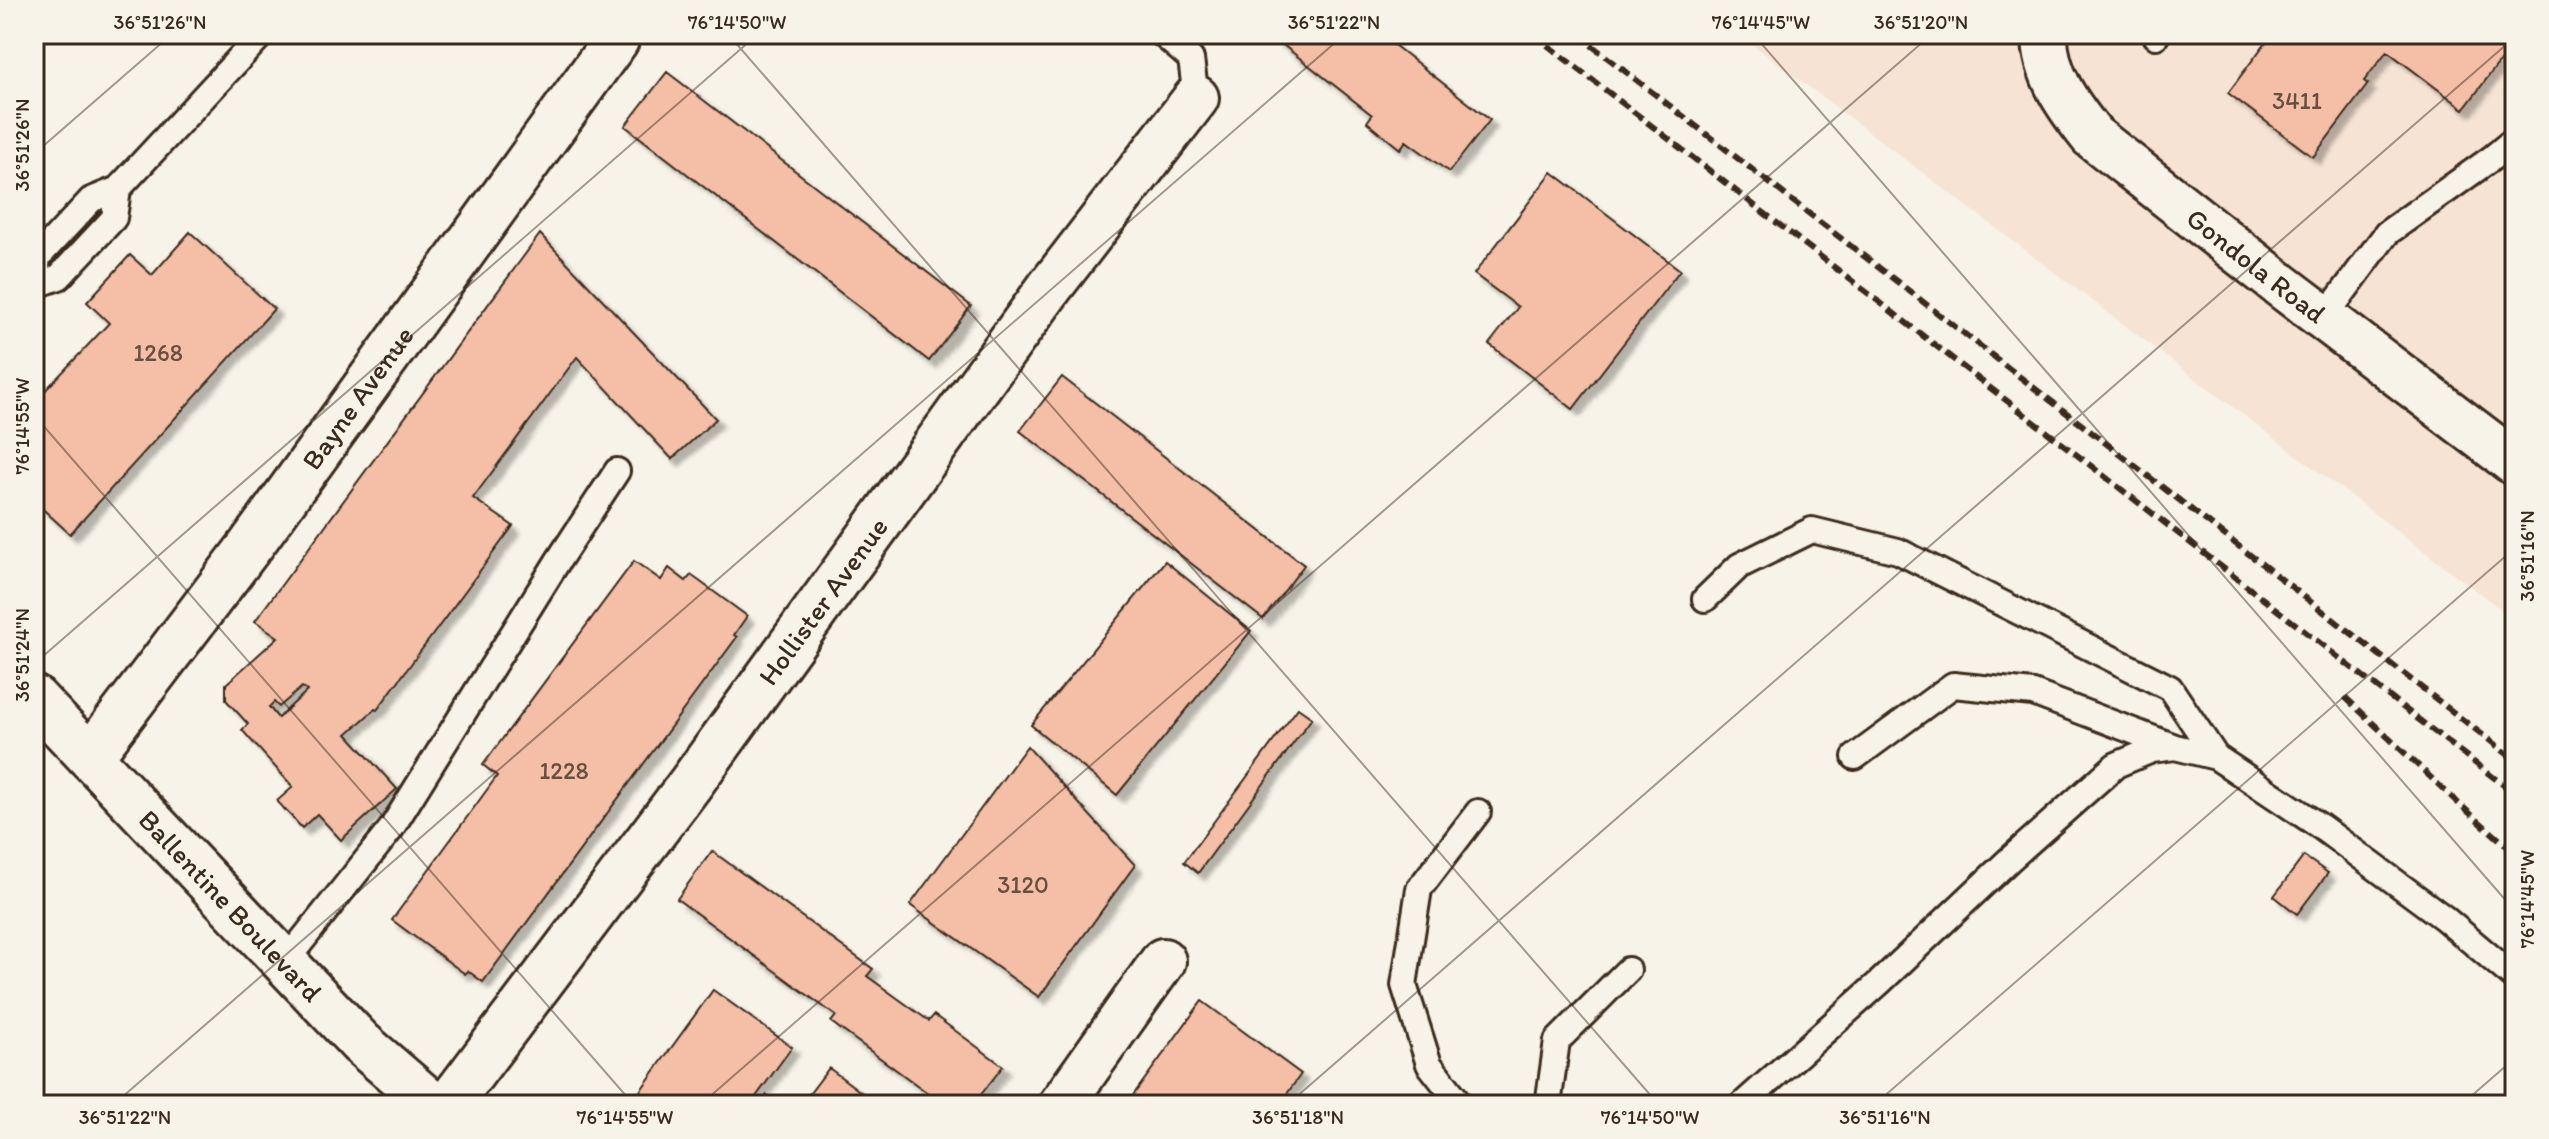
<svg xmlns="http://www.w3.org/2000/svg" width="2549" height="1139" font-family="Itim,sans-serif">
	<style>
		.built { fill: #f6e3d4 }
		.building { fill: #f4bea7; stroke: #3b2a1e; stroke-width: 2; fill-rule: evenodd; filter: url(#shadow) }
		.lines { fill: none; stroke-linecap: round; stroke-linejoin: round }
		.lane-casing { stroke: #3b2a1e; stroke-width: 30 }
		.street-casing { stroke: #3b2a1e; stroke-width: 50 }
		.secondary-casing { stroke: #3b2a1e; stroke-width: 50 }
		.lane { stroke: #f7f3e8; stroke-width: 24 }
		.street { stroke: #f7f3e8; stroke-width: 44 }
		.secondary { stroke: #f7f3e8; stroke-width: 44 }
		.rail { stroke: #3b2a1e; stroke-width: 6; stroke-dasharray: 12 6; stroke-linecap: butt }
		.ticks { fill: none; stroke: #3b2a1e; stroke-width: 2; stroke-opacity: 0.45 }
		.labels { text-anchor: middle; stroke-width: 8; stroke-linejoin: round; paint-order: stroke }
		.number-label { font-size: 24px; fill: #694f40 }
		.street-label { font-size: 28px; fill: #3b2a1e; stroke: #f7f3e8 }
		.neatline { fill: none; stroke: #3b2a1e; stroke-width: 3 }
		.ticks-label { font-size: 20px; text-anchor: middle; fill: #3b2a1e }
	</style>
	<defs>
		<filter id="shadow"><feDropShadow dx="7" dy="7" stdDeviation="2" flood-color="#0004"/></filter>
	</defs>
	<rect width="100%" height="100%" fill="#f7f3e8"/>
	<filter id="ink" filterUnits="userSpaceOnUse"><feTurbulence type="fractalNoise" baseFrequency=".0125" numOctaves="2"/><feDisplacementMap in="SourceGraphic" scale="16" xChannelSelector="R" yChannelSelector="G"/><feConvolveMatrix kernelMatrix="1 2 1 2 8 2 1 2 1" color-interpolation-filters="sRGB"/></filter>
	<g filter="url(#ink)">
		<path class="built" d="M1739,34H2515V620Z"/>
		<path class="building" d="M1269,34H1380L1490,120L1449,172L1406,141L1400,149L1367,122L1372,115Z
			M2272,34H2515V41L2464,109L2387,51L2364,81L2368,84L2313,157L2228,93Z
			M667,72L971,306L929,361L625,126Z
			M1552,172L1680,270L1573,409L1489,344L1518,307L1474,274Z
			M190,232L274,309L70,534L34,501V409L42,400L39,397L109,323L87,302L130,255L152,275Z
			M540,234L716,419L672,459L577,357L473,498L513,526L377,710L375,709L347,734L397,789L341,840L317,814L302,828L277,801L293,787L242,730L248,724L226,700V684L278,637L255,621ZM302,687L307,691L278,718L269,707L274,702L279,707Z
			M1062,377L1304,565L1263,619L1020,431Z
			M634,561L661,580L669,568L686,581L691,575L747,616L734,635L737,637L483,982L468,971L465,974L392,920L497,776L483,765Z
			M1165,561L1251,631L1117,795L1031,725Z
			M1298,708L1312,718L1198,873L1184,862Z
			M1027,746L1135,865L1039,997L910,905Z
			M712,851L873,969L867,976L929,1021L934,1015L1003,1066L973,1105H944L831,1022L836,1016L677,899Z
			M2304,856L2328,873L2297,914L2274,896Z
			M713,990L792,1047L750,1105H630Z
			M1202,1001L1301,1074L1279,1105H1126Z
			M829,1068L878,1105H801Z
			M767,1095L781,1105H760Z"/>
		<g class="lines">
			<g class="lane-casing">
				<path id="lane" d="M1162,34L1191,59L1196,98
					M2156,36L2157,34
					M35,285L38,257L91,200L118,189L262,34
					M34,286L59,277L114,218L118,189
					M2324,318L2387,233L2492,158L2515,139
					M1705,599L1739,566L1812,530L1898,551L2170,688L2216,757
					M1855,757L1953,685L2033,693L2175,747
					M285,962L391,829L558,561L617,471
					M1461,1105L1429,1064L1404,985L1419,889L1478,812
					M1548,1105L1557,1041L1628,970
					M1742,1105L1879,983L2009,860L2116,765L2152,750L2175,747L2216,757L2321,827L2444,918L2515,978"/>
			</g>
			<g class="street-casing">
				<g id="street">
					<path id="s1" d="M2045,34C2044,74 2069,107 2092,136L2282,286L2515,463"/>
					<path id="s2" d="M90,757L251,545L616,40V34"/>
					<path id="s3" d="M448,1105L691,783L1050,287L1196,98"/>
					<path d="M1061,1105L1163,961"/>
				</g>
			</g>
			<g class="secondary-casing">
				<g id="secondary">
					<path id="s4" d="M34,698L361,1043L433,1105"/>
				</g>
			</g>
			<use href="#lane" class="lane"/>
			<use href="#street" class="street"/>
			<use href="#secondary" class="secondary"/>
			<path class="rail" d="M1533,34L2515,794
				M1577,34L2515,760
				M2345,697L2457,802L2515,853"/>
		</g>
	</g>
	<path class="ticks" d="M728,34L1659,1105M1753,34L2515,911M34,154L172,34M34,415L634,1105M34,664L758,34M113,1105L1345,34M700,1105L1932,34M1287,1105L2515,37M1874,1105L2515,548M2461,1105L2515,1058"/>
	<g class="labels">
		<g class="number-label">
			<text x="2297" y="109">3411</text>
			<text x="158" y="361">1268</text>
			<text x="564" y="779">1228</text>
			<text x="1023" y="893">3120</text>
		</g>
		<g class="street-label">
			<text dy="10" stroke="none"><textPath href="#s1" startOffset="324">Gondola Road</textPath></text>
			<text dy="10" stroke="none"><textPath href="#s2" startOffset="448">Bayne Avenue</textPath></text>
			<text dy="10" stroke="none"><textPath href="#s3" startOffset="628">Hollister Avenue</textPath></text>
			<text dy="10" stroke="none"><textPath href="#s4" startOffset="286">Ballentine Boulevard</textPath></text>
		</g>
	</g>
	<rect width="2549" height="1139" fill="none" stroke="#f7f3e8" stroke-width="88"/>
	<rect x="44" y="44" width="2461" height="1051" class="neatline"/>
	<g class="ticks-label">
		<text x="160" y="29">36°51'26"N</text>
		<text x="737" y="29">76°14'50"W</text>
		<text x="1334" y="29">36°51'22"N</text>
		<text x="1761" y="29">76°14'45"W</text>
		<text x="1921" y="29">36°51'20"N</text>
		<text transform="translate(22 145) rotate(-90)" y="7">36°51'26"N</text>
		<text transform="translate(22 426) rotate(-90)" y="7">76°14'55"W</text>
		<text transform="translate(2527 556) rotate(-90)" y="7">36°51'16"N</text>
		<text transform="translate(22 655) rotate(-90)" y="7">36°51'24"N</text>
		<text transform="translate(2527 899) rotate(-90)" y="7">76°14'45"W</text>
		<text x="125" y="1124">36°51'22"N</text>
		<text x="625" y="1124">76°14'55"W</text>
		<text x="1298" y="1124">36°51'18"N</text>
		<text x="1650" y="1124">76°14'50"W</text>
		<text x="1885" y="1124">36°51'16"N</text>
	</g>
</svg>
